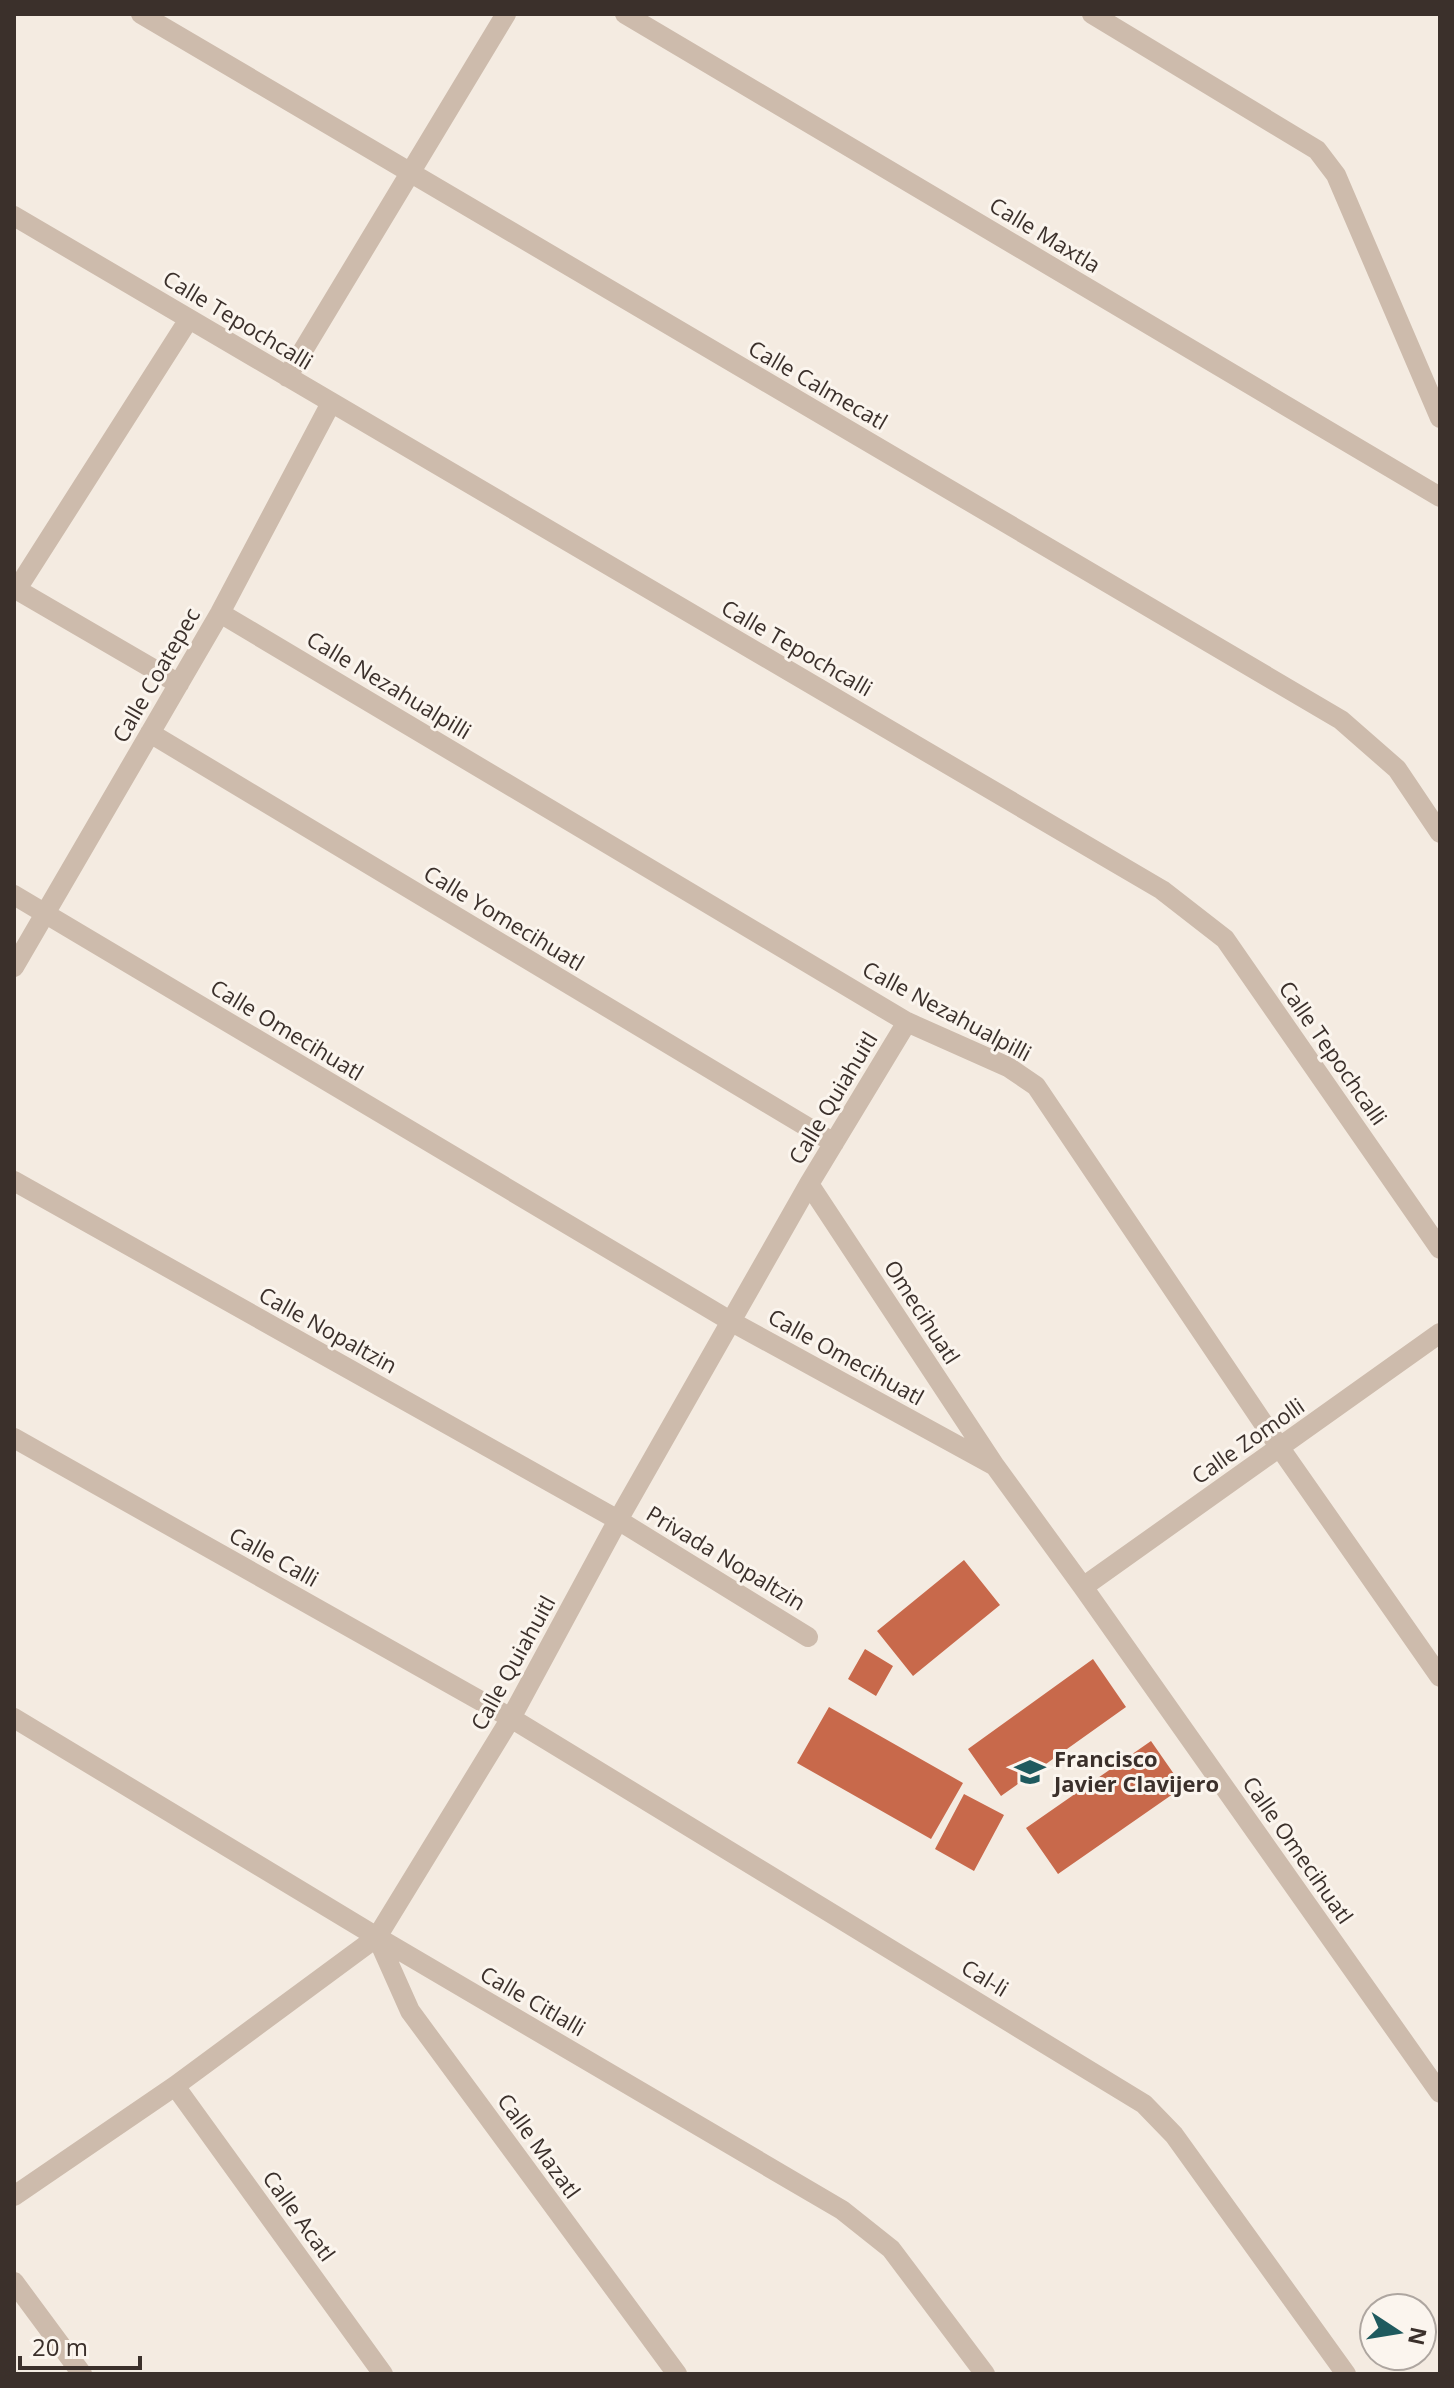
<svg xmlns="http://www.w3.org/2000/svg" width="1454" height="2388" font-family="'Open Sans',sans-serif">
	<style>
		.building { fill: #c8694b }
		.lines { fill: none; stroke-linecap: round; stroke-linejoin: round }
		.minor { stroke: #cdbbac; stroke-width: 20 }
		.labels { text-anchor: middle; stroke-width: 6; stroke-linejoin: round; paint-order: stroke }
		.street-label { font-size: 22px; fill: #3b302b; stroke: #fbf5ee }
		.poi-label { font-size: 22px; font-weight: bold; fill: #3b302b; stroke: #fbf5ee; text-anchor: start }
	</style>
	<rect width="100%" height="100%" fill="#f4ebe1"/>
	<path class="building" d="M964,1560L1000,1605L913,1676L877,1631Z
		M865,1649L893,1666L876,1696L848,1679Z
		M1093,1659L1126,1707L1001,1796L968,1749Z
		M829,1707L963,1783L931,1839L797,1763Z
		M1151,1741L1183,1787L1058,1874L1026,1828Z
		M964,1794L1004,1815L974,1871L935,1849Z"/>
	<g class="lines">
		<path class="minor" d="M141,14L1341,720L1397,769L1440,833
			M625,14L1440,497
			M1092,14L1317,150L1336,175L1440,418
			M14,216L1162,890L1225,939L1440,1249
			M287,377L506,14
			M14,588L179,684
			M17,589L189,319
			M220,613L907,1022L1008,1067L1036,1086L1280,1448L1440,1677
			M150,733L834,1143
			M14,895L732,1322L995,1466
			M14,967L220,613L331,403
			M14,1181L618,1520L808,1637
			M809,1184L995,1466L1083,1587L1440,2093
			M14,1438L511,1718L1144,2104L1174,2135L1346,2374
			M1083,1587L1440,1333
			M14,1718L377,1937L842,2210L891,2249L985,2374
			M377,1937L410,2011L677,2374
			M175,2086L383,2374
			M14,2196L175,2086L377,1937L511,1718L618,1520L809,1184L907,1022
			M14,2282L82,2374"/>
	</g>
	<defs>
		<g id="school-bare" transform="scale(2.4)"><path d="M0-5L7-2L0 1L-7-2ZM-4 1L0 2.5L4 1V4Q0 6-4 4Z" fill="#1f5a5e" stroke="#fbf5ee" stroke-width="2.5" paint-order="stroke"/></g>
	</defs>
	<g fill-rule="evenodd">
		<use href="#school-bare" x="1030" y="1772"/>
	</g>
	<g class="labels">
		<g class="street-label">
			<text transform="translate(1045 235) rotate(31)" y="8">Calle Maxtla</text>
			<text transform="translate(238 320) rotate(31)" y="8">Calle Tepochcalli</text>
			<text transform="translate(818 385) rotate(30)" y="8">Calle Calmecatl</text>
			<text transform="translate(797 648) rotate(30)" y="8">Calle Tepochcalli</text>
			<text transform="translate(156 675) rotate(-60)" y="8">Calle Coatepec</text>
			<text transform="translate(389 685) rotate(31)" y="8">Calle Nezahualpilli</text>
			<text transform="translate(504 918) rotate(31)" y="8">Calle Yomecihuatl</text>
			<text transform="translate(947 1011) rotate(28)" y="8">Calle Nezahualpilli</text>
			<text transform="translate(287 1030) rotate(31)" y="8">Calle Omecihuatl</text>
			<text transform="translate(1333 1053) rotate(55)" y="8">Calle Tepochcalli</text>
			<text transform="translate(833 1098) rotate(-59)" y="8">Calle Quiahuitl</text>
			<text transform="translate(922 1312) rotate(57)" y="8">Omecihuatl</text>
			<text transform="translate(328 1330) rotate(29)" y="8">Calle Nopaltzin</text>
			<text transform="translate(846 1357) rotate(29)" y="8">Calle Omecihuatl</text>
			<text transform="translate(1248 1441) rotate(-35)" y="8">Calle Zomolli</text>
			<text transform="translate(274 1557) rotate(29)" y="8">Calle Calli</text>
			<text transform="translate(726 1558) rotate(31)" y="8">Privada Nopaltzin</text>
			<text transform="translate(513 1663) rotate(-61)" y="8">Calle Quiahuitl</text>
			<text transform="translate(1298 1850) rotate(55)" y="8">Calle Omecihuatl</text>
			<text transform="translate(985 1978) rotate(31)" y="8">Cal-li</text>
			<text transform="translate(533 2001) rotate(30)" y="8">Calle Citlalli</text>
			<text transform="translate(539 2146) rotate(54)" y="8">Calle Mazatl</text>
			<text transform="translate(299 2216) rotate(54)" y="8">Calle Acatl</text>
		</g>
		<g class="poi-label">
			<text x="1054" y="1767">Francisco<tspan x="1054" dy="25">Javier Clavijero</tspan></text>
		</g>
	</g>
	<rect width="1454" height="2388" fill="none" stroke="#3b302b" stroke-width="32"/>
	<g transform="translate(1398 2332) rotate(102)"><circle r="38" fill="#fbf5ee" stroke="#aea6a0" stroke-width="2"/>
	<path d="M0-6L14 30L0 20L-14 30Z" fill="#1f5a5e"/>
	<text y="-12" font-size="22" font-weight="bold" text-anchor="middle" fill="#3b302b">N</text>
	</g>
	<path d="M20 2356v12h120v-12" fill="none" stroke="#3b302b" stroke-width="4"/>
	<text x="32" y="2356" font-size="24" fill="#3b302b" stroke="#fbf5ee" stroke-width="6" paint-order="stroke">20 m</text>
</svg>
